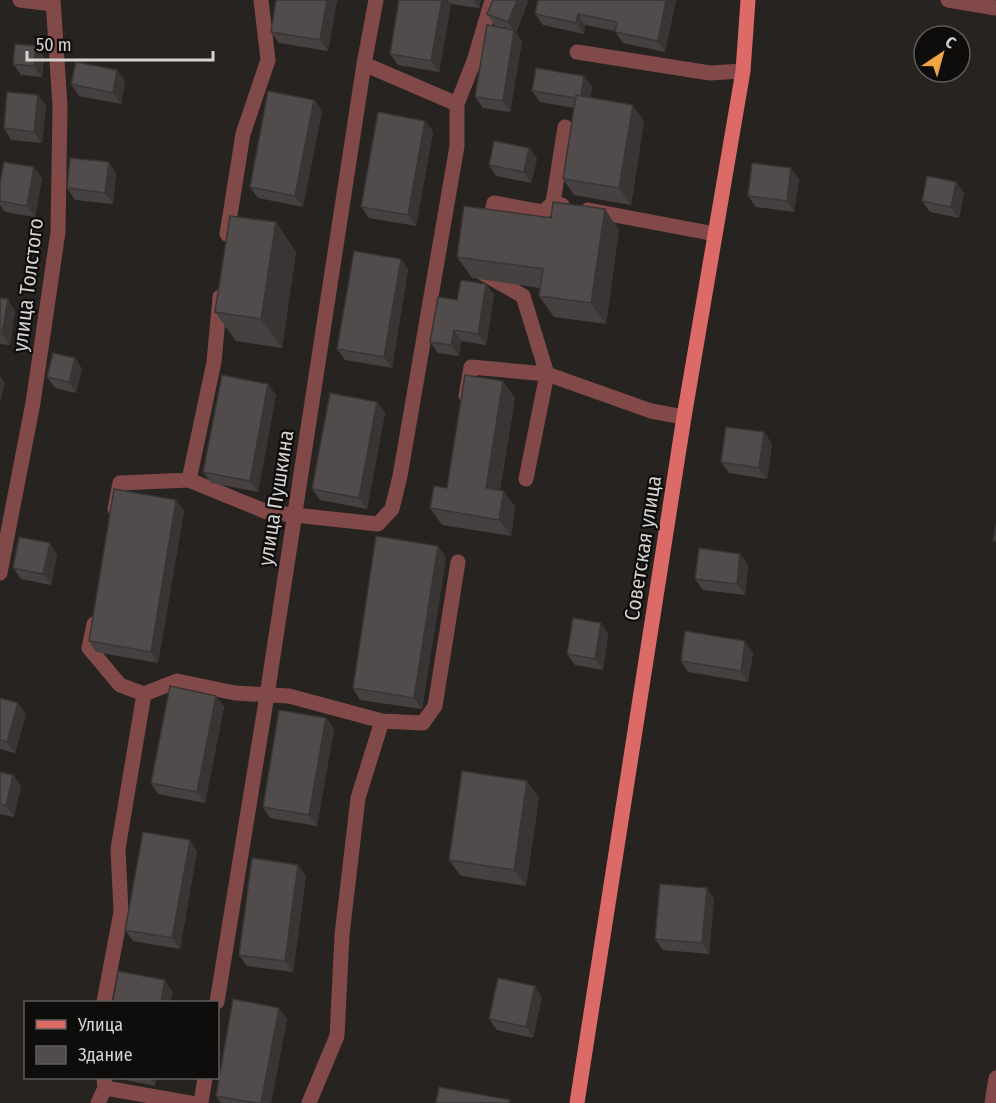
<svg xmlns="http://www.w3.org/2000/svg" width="996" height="1103" font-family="'Fira Sans Condensed',sans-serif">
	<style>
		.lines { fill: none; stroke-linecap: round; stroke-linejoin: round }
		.minor { stroke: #814947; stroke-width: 15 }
		.major { stroke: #dc6a67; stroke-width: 15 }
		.wall { fill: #464140 }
		.shaded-wall { fill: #393534 }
		.building { fill: #514c4b; stroke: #393534; stroke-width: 1.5 }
		.labels { text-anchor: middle; stroke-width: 4.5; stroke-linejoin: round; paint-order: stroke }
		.street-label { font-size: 21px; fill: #d5d3d1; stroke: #0f0d0c }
	</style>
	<rect width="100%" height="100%" fill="#272321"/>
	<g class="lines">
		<path class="minor" d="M20,0L52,4
			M948,0L996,8
			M577,52L710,73L743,71
			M364,64L457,104
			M562,205L553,203L565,127
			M588,210L715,234
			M489,228L494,203L543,212L553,203
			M227,234L243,134L268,60L261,0
			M466,396L471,367L547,374L523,296L484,274V270
			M526,479L547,374L651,411L684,417
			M189,480L214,362L220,297
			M115,509L120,483L189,480L267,512L378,524L392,509L400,476L457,146V104L474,61L492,0
			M0,573L33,403L58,232L60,106L53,0
			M94,624L89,648L120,685L144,694L177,681L235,693L289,696L382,721L423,723L435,706L458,562
			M104,1002L121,912L118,849L144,694
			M217,1002L267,695L364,64L376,0
			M104,1078L105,1088L190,1103
			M98,1103L105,1088
			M201,1103L205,1078
			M309,1103L337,1036L342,935L358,798L382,721
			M992,1103L996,1078"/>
		<path class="major" d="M577,1103L684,417L743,71L748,0"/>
	</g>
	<path class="wall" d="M337,0L328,51L279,43L271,32Z
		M399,0H481L479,8L451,4L439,72L398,65L390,54Z
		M493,0H526L528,2L516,33L522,41L510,112L483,108L475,97L502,28L495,26L487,14Z
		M538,0H676L665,52L623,43L615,31L585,25L584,34L543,25L535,14Z
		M44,57L42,77L21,75L13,64Z
		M125,81L121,104L79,96L71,84Z
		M592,87L590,98L644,121L631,205L574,195L563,179L574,108L540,102L532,91Z
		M314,100L322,111L303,207L258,198L250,187Z
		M46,106L42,143L11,140L4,128Z
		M425,121L433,132L416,226L369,218L361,207Z
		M529,148L537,159L531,183L496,176L489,165Z
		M116,173L113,204L75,200L67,188Z
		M42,178L35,217L5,212L0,205V183Z
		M799,179L794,212L756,207L748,196Z
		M956,182L964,193L959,218L930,212L922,201Z
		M276,222L296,252L282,348L236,341L215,312Z
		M619,230L606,324L554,317L539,296L540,288L472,278L457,257Z
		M401,259L408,270L392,368L345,360L337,349Z
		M486,284L494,295L486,345L461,341L459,356L438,353L430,342L457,300Z
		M0,298L15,311L10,345L0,344Z
		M75,358L82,369L76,393L55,388L47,377Z
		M503,381L515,398L500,490L504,491L515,507L511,536L442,525L430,508L447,488Z
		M276,395L258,492L211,483L203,472Z
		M377,402L385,413L367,509L320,500L312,489Z
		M764,432L772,444L767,479L729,473L721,462Z
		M176,500L184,511L158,663L96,652L89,641Z
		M57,554L51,585L21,579L13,568Z
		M740,554L748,565L745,595L703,590L695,579Z
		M446,557L422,709L360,700L353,688Z
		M601,623L608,634L603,670L575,665L567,654Z
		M753,652L748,682L688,672L681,661Z
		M216,696L224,707L205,803L158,794L151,783Z
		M0,698L26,714L15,753L0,749Z
		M326,718L334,729L317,826L270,818L263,807Z
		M0,772L13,775L21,786L14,817L0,814Z
		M539,797L526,886L461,876L449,860Z
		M197,851L180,949L133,941L125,930Z
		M306,876L293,972L247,966L239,955Z
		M707,888L714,899L709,954L663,950L655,939Z
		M542,997L533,1038L497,1030L489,1019Z
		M287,1019L271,1103H221L216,1096Z
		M112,1077H157L155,1086Z"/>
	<path class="shaded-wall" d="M327,0H337L328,51L320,40Z
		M442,0H448L451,4L439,72L431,61Z
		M473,0H481L479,8Z
		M517,0H526L528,2L516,33L522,41L510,112L503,101L514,31L508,22Z
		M666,0H676L665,52L658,41Z
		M578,14L585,25L584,34L576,23Z
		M36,46L44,57L42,77L34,66Z
		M117,70L125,81L121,104L113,93Z
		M584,76L592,87L588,110L581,99Z
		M38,95L46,106L42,143L34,132Z
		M314,100L322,111L303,207L295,196Z
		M633,105L644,121L631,205L619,188Z
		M425,121L433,132L416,226L408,215Z
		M529,148L537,159L531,183L524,172Z
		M109,162L116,173L113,204L105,193Z
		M34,167L42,178L35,217L27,206Z
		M791,168L799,179L794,212L787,201Z
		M956,182L964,193L959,218L951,207Z
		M605,209L619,230L606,324L591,303Z
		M276,222L296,252L282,348L261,319Z
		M401,259L408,270L392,368L384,357Z
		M486,284L494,295L486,345L478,334Z
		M8,299L15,311L10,345L2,334Z
		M454,330L461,341L459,356L451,345Z
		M75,358L82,369L76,393L69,382Z
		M0,376L5,383L0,404Z
		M503,381L515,398L497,504L486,488Z
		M268,384L276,395L258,492L250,481Z
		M377,402L385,413L367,509L359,498Z
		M764,432L772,444L767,479L759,468Z
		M504,491L515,507L511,536L499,520Z
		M176,500L184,511L158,663L151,652Z
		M50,543L57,554L51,585L43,574Z
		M438,546L446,557L422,709L414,698Z
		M740,554L748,565L745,595L737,584Z
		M601,623L608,634L603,670L595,659Z
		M745,641L753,652L748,682L741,671Z
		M216,696L224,707L205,803L197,792Z
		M18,703L26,714L15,753L7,742Z
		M326,718L334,729L317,826L309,815Z
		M13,775L21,786L14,817L6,806Z
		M527,781L539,797L526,886L514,870Z
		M190,840L197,851L180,949L172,938Z
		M298,865L306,876L293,972L285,961Z
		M707,888L714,899L709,954L702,943Z
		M165,980L173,992L171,1002H161Z
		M535,986L542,997L533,1038L526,1027Z
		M279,1008L287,1019L271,1103H261Z
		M150,1077H157L155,1086Z"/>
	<path class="building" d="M276,0H327L320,40L271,32Z
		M399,0H442L431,61L390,54Z
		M493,0H517L508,22L487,14Z
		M538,0H666L658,41L615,32L617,22L578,14L576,23L535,14Z
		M487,25L514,30L503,101L475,97Z
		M15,44L36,46L34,66L13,64Z
		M76,62L117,70L113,93L71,84Z
		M536,68L584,76L581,96L576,95V98L532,91Z
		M268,91L314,100L295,196L250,187Z
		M7,92L38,95L34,132L4,128Z
		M576,95L633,105L619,188L563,179Z
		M378,112L425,121L408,215L361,207Z
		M494,141L529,148L524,172L489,165Z
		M70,158L109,162L105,193L67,188Z
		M4,162L34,167L27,206L0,201V183Z
		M752,163L791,168L787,201L748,196Z
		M927,176L956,182L951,207L922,201Z
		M553,202L605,209L591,303L539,296L543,269L457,257L464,206L551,218Z
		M230,216L276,222L261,319L215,312Z
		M354,251L401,259L384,357L337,349Z
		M461,280L486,284L478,334L454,330L451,345L430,342L438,297L457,300Z
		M0,298L8,299L2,334H0Z
		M53,353L75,358L69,382L47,377Z
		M222,375L268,384L250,481L203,472Z
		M465,375L503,381L486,488L504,491L499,520L430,508L434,486L447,488Z
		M330,393L377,402L359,498L312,489Z
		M726,427L764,432L759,468L721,462Z
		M114,489L176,500L151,652L89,641Z
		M996,525V541H993Z
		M376,536L438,546L414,698L353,688Z
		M19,537L50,543L43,574L13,568Z
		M699,548L740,554L737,584L695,579Z
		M573,618L601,623L595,659L567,654Z
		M685,631L745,641L741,671L681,661Z
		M170,686L216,696L197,792L151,783Z
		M0,698L18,703L7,742L0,740Z
		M279,710L326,718L309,815L263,807Z
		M462,771L527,781L514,870L449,860Z
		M0,772L13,775L6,806L0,804Z
		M143,832L190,840L172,938L125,930Z
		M252,858L298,865L285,961L239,955Z
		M660,884L707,888L702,943L655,939Z
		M118,971L165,980L161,1002H113Z
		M498,978L535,986L526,1027L489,1019Z
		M233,999L279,1008L261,1103H256L216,1096Z
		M439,1087L510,1100L509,1103H436Z"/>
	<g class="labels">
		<g class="street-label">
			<text transform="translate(28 285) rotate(-83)" y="7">улица Толстого</text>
			<text transform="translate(276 498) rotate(-81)" y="7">улица Пушкина</text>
			<text transform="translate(643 548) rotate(-81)" y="7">Советская улица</text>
		</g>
	</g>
	<rect x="24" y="1001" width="195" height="78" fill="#0f0d0c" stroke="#5e5c5b" stroke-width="1.5"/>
	<rect x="36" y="1020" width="30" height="9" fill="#dc6a67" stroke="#5e5c5b" stroke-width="1.5"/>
	<text x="78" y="1031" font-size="18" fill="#d5d3d1">Улица</text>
	<rect x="36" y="1046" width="30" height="18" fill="#514c4b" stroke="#5e5c5b" stroke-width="1.5"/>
	<text x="78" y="1061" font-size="18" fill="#d5d3d1">Здание</text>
	<g transform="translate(942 54) rotate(36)"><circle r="28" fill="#0f0d0c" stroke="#5e5c5b" stroke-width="1.5"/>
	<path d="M0-4.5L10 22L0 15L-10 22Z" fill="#f3a443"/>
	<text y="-9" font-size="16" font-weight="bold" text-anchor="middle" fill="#d5d3d1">С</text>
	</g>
	<path d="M27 51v9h186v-9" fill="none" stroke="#d5d3d1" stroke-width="3"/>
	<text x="36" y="51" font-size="18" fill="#d5d3d1" stroke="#0f0d0c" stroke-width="4.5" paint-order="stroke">50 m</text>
</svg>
